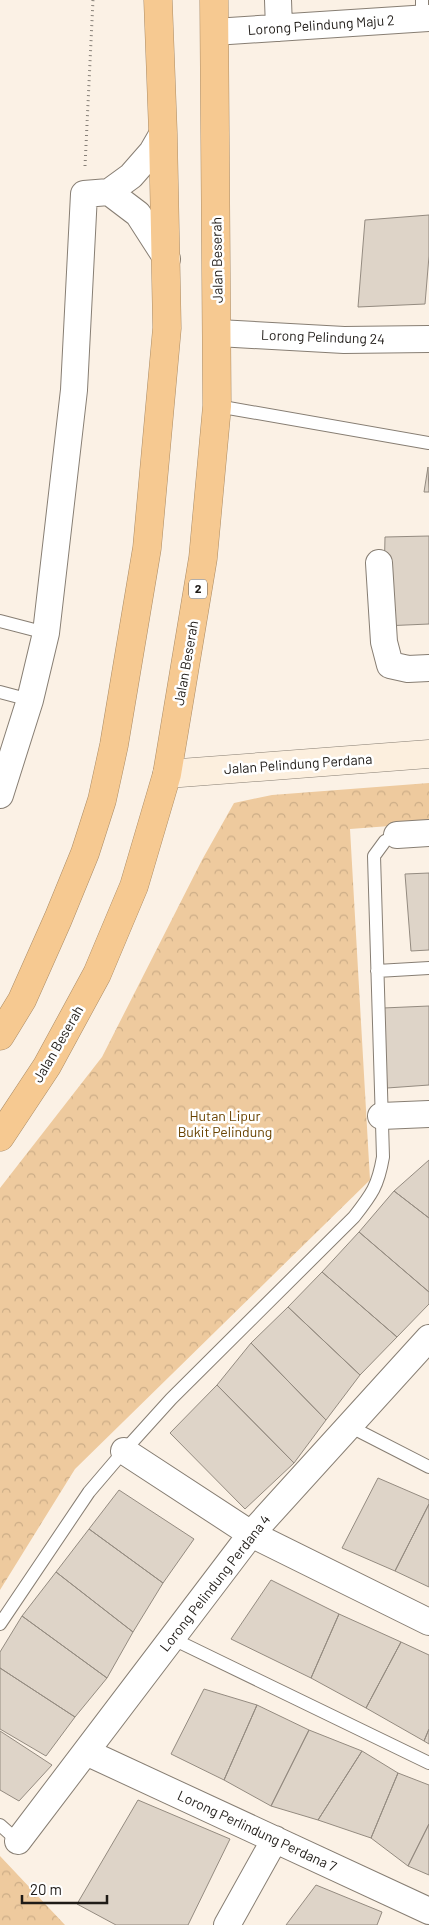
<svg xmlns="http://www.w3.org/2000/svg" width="429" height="1925" font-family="Barlow,sans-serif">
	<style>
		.forest { fill: url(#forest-crowns) }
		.building { fill: #ded4c8; stroke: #948b80 }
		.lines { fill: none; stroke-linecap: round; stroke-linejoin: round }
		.lane-casing { stroke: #877e73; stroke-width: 14 }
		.street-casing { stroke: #877e73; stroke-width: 28 }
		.secondary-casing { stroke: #877e73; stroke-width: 29 }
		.highway-casing { stroke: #ab8c66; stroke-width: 29 }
		.path { stroke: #878078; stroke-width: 3; stroke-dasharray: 1 4; stroke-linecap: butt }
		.lane { stroke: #fff; stroke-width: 12 }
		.street { stroke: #fff; stroke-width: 26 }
		.secondary { stroke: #fcefde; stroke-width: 28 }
		.highway { stroke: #f6c991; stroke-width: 28 }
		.labels { text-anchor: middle; stroke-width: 5; stroke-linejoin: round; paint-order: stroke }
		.shield { fill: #fff; stroke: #625f5d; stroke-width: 1 }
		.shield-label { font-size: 12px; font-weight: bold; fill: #1f1b17 }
		.street-label { font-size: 14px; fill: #1f1b17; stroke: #fff }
		.park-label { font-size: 14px; fill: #694301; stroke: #fff }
	</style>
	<defs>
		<pattern id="forest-crowns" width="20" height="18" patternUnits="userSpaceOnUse" patternTransform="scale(1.25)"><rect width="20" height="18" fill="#eeca9e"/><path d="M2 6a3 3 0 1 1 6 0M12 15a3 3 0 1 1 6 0" fill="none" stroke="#ccad87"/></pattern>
	</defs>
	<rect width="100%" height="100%" fill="#fbf1e5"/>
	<path class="forest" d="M429,783V823L350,829L370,1180L75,1469L0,1590V1188L102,1057L202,860L234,803L272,795Z
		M0,1856L65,1925H0Z"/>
	<path class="building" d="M429,215V256L425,304L358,307L365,220Z
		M428,467L429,492H424Z
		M429,536V624L383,626L385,537Z
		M429,873V950L411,951L405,874Z
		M429,1006V1085L387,1088L383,1008Z
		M429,1160V1218L394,1191Z
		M394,1191L429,1218V1292L359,1232Z
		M359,1232L429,1292V1304L397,1337L322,1272Z
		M322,1272L397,1337L360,1375L288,1307Z
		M288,1307L360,1375L326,1420L251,1343Z
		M251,1343L326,1420L294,1463L217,1385Z
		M217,1385L294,1463L245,1509L170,1433Z
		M378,1478L429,1500V1504L395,1571L342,1548Z
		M119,1490L194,1539L163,1583L89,1529Z
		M429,1504V1587L395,1571Z
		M89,1529L163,1583L133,1632L56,1572Z
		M56,1572L133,1632L107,1678L22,1616Z
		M271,1580L339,1614L311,1678L231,1639Z
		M339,1614L401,1642L366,1708L311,1678Z
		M22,1616L107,1678L75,1717L0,1668V1652Z
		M401,1642L429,1655V1729L424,1741L366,1708Z
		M0,1668L75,1717L46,1756L0,1729Z
		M204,1689L257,1705L224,1780L171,1754Z
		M257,1705L309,1730L271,1806L224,1780Z
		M429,1729V1744L424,1741Z
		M309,1730L362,1751L318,1820L271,1806Z
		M0,1731L52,1765L19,1801L0,1790Z
		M362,1751L398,1773L371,1838L318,1820Z
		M398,1773L429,1785V1824L408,1866L371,1838Z
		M138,1800L230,1839L188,1925H116L77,1904Z
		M429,1824V1875L408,1866Z
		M316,1885L382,1912L377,1925H286Z"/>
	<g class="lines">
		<g class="lane-casing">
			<path id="lane" d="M422,0V18
				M217,406L429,443
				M0,621L46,633
				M0,692L30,700
				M377,971L429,968
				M349,1426L429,1467
				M0,1624L89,1492L124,1451L171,1399L354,1217C372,1194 378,1186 383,1157L374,856L385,841L397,835
				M171,1638L429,1763
				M0,1825L18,1841"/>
		</g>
		<g class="street-casing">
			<path id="street" d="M278,0L279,28
				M214,32L429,18
				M109,192L138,214L167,259
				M218,333L344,340L429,339
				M379,563L384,642L390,665L408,669L429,668
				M0,795L30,700L46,633L74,390L84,194L109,192L131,176L152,152L163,133
				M397,835L429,833
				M381,1116L429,1114
				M124,1451L251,1534L429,1622
				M86,1752L429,1911
				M18,1841L251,1534L429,1338
				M227,1925L275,1839"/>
		</g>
		<g class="secondary-casing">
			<path id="secondary" d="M167,774L429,754"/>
		</g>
		<g class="highway-casing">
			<path id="highway" d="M0,1036L22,1000L58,919L85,853L102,800L114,745L147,548L167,328L163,133L158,0
				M0,1137L47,1066L97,974L134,886L167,774L203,558L217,406L214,0"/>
		</g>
		<path class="path" d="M85,166L93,0"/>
		<use href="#lane" class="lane"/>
		<use href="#street" class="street"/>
		<use href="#secondary" class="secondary"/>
		<use href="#highway" class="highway"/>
	</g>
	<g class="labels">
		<rect class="shield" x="189" y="579.5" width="18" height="19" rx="4"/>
		<g class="shield-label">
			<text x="198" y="593">2</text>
		</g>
		<g class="street-label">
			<text transform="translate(321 25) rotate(-4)" y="5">Lorong Pelindung Maju 2</text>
			<text transform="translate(217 260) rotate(-91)" y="5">Jalan Beserah</text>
			<text transform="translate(323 337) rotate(2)" y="5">Lorong Pelindung 24</text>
			<text transform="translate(186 663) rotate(-80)" y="5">Jalan Beserah</text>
			<text transform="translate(298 764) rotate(-4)" y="5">Jalan Pelindung Perdana</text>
			<text transform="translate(58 1044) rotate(-60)" y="5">Jalan Beserah</text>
			<text transform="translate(215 1583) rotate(-52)" y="5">Lorong Pelindung Perdana 4</text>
			<text transform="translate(257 1831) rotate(25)" y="5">Lorong Perlindung Perdana 7</text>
		</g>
		<g class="park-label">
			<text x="225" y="1121">Hutan Lipur<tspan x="225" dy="16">Bukit Pelindung</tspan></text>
		</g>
	</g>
	<path d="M22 1895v8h85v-8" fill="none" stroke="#1f1b17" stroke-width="2.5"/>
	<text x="30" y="1895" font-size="15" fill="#1f1b17" stroke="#ffffff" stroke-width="4" paint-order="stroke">20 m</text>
</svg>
